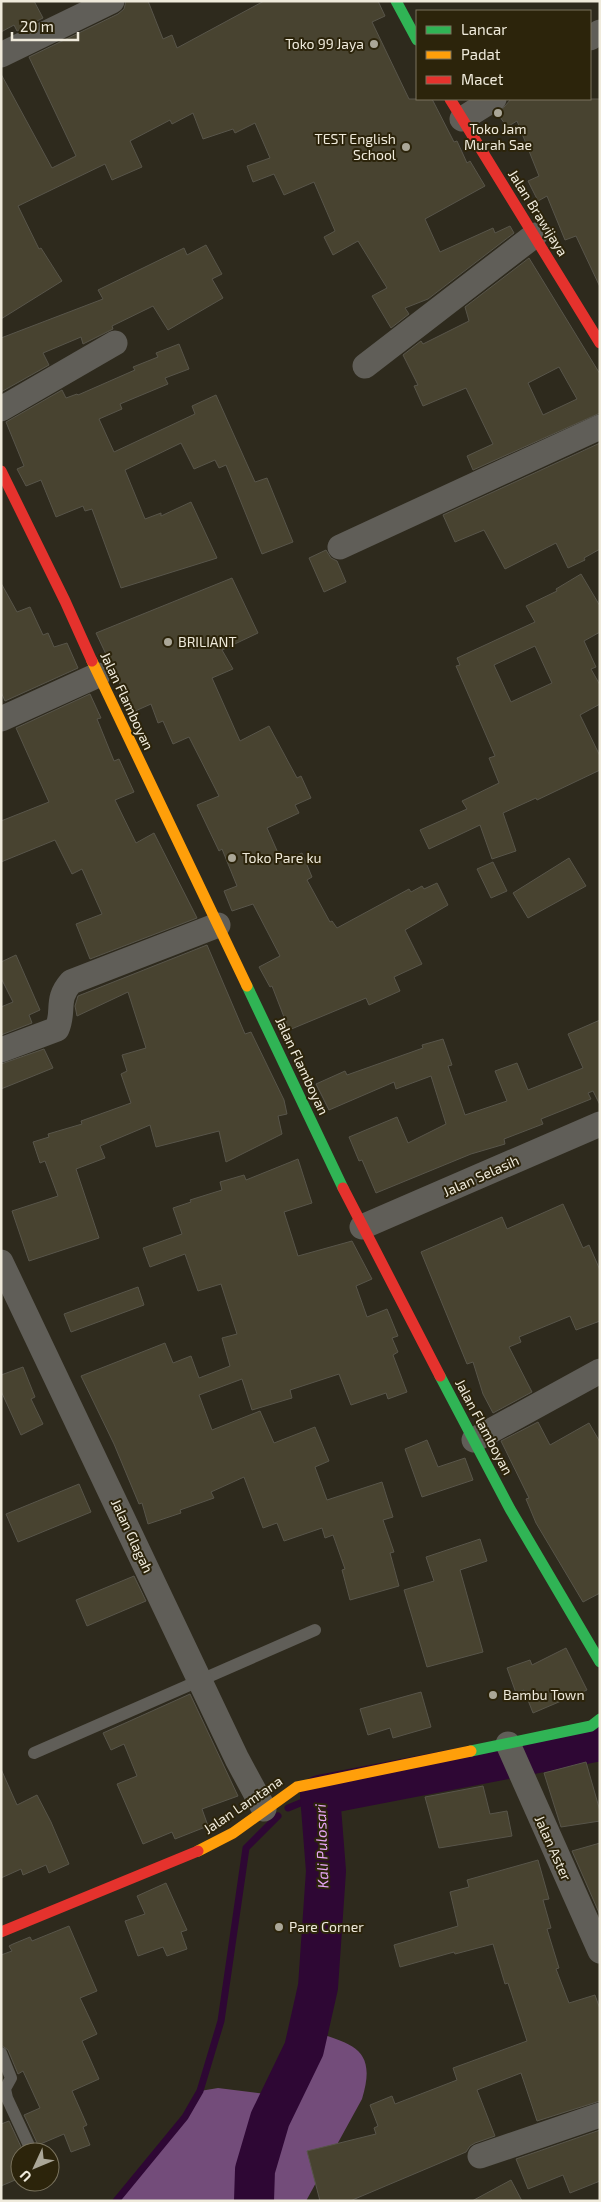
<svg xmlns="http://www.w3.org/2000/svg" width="601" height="2202" font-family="'Exo 2',sans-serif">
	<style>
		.forest { fill: #734c7a }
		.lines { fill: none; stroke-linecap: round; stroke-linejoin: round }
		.stream { stroke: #2e0734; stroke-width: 7 }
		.river { stroke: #2e0734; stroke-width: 40 }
		.building { fill: #484330; stroke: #58554a; fill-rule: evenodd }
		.lane { stroke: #605e58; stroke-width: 12 }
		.street { stroke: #605e58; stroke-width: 25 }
		.fast { stroke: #30b455; stroke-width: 11 }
		.slow { stroke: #ff9f0a; stroke-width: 11 }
		.jam { stroke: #e5322d; stroke-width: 11 }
		.poi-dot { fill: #aba798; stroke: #2c240b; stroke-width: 2 }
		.labels { text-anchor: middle; stroke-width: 4; stroke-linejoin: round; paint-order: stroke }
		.poi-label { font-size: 14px; fill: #efeadb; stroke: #2c240b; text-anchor: start }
		.street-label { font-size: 14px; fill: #efeadb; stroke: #2c240b }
		.water-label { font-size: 15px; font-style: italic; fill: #e8a6f5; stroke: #2c240b }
	</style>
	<rect width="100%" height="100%" fill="#2e2a1d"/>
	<path class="forest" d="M309,2030C351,2044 378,2047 362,2099L306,2201H116L185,2117L200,2091L218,2088L281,2096L304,2049Z"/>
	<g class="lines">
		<path class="stream" d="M288,1808L320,1795
			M116,2201L185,2117L200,2091L221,2021L246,1848L278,1816"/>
		<path class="river" d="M254,2201L255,2170L270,2119L304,2049L318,1987L326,1871L320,1795L600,1741"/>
	</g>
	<path class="building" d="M1,1H34L43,18L17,31L14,25L1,32Z
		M126,1H148L163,39L172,35L177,48L264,1H378L385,16L372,22L409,99H432L454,142L457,141L467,163L470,161L485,186L425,219L440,252L493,228L495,233L510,226L514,233L428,299L405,308L409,314L391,328L372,296L387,288L358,241L333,255L324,237L335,231L314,182L284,195L274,174L253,182L247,166L270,158L255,123L235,133L233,129L203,139L193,113L172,124L170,120L130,141L142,167L112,180L105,164L18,206L39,249L41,248L62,281L1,319V74L52,168L76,156L29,57L118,14L124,9Z
		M511,99H600V287L576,236L565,240L547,196L538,201L528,181L539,176L517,121L507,127L498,114Z
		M206,245L222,274L212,279L223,298L168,330L153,306L112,326L113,329L83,344L81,337L43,353L49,365L1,392V338L103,299L98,290L184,248L187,255Z
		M529,258L600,374V413L473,470L467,456L493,444L466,388L423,406L414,386L418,385L403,355L421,341L423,344L469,321L465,307ZM559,367L577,399L543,415L528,383Z
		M179,344L189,369L165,378L168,384L120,404L122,409L99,419L114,452L195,414L192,406L216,395L255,482L267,478L293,542L262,554L226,465L219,468L215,460L194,469L181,443L125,470L145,519L161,513V516L191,502L217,558L121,588L92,509L85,511L83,506L56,517L41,480L26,486L17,469L24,466L6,422L62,390L66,398L77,394L78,395L135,370L133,367L158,357L156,353Z
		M600,443V549L584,558L585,560L568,568L556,543L505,569L484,530L455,542L443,515Z
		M326,550L331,558L337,561L346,582L324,592L309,558Z
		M581,574L600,606V632L584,641L596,667L591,669L600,685V704L580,715L600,756V770L537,800L536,798L503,813L516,851L492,859L480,825L429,849L420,830L467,809L462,801L499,783L489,758L495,756L456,666L460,665L457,658L535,622L526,606L557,591L556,589ZM535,646L552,683L511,702L494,665Z
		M232,578L258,633L222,650L233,669L212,678L240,741L269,726L297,778L301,776L311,798L295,805L299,813L267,828L282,862L302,853L312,877L307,880L330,922L332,921L337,928L409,889L411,892L422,886L424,889L437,883L448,905L405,930L422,964L394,977L400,991L369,1005L366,998L289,1030L272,986L270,987L259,967L280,956L253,904L232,911L224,891L237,886L222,849L219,851L197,805L219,796L189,737L173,744L163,721L158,723L151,704L133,712L96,633Z
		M1,583L17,612L30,607L43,635L48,633L54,647L67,643L78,668L5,701L1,692Z
		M90,694L101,718L97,719L114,761L119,759L134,792L115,800L136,843L154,833L197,918L90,959L76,924L102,914L82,869L72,874L55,840L1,862V821L49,802L16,728Z
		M569,858L586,886L528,918L513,893Z
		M493,862L507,891L491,898L477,869Z
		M207,945L245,1034L251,1032L284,1100L287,1114L278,1116L282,1134L226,1162L219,1131L156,1147L150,1125L100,1146L105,1158L76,1169L99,1238L29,1261L12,1211L58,1196L45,1161L40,1163L33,1142L49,1137L48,1134L82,1124L81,1121L131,1103L121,1074L127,1071L122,1055L146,1048L128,992L77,1016L75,1006L78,996Z
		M16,955L40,1010L29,1015L32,1023L1,1035V1007L13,1002L1,978V962Z
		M600,1020V1105L593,1091L588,1093L591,1099L541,1119L543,1124L504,1139L505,1144L471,1154L376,1193L362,1160L359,1161L349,1137L397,1117L408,1143L446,1124L431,1076L396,1089L394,1082L329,1110L316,1084L345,1071L347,1075L423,1048L422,1045L443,1039L452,1065L448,1066L465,1115L507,1101L495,1071L517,1063L528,1090L583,1068L568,1034Z
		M44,1049L53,1068L1,1089V1064Z
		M298,1159L312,1203L284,1212L298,1256L352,1241L372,1279L356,1286L367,1317L387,1309L398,1336L392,1338L398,1352L393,1355L407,1392L388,1399L386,1393L351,1405L339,1374L290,1390L292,1398L252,1410L242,1379L199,1395L212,1430L260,1411L274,1443L315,1427L329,1461L315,1467L327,1500L382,1482L393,1517L383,1520L394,1552L390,1553L399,1586L350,1600L342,1570L345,1569L333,1535L325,1538L322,1528L284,1541L277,1523L263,1528L244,1477L211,1492L214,1498L180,1510L181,1513L148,1524L142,1503L139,1504L114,1444L81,1376L165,1343L173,1363L191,1356L199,1378L230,1366L222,1338L237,1334L221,1284L198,1291L185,1254L150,1267L143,1248L182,1234L173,1208L191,1202L190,1200L222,1190L220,1182L244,1175L246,1180Z
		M563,1204L583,1248L589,1245L600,1270V1321L576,1330L570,1316L519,1337L521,1342L509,1347L532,1392L493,1413L483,1394L473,1362L467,1364L421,1252L502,1217L507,1229Z
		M138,1287L144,1305L71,1332L64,1314Z
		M23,1367L35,1397L31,1399L43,1424L21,1435L1,1391V1375Z
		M538,1422L550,1445L589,1423L600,1442V1593L583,1602L536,1523L526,1499L529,1498L501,1441Z
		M427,1440L438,1467L465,1458L473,1480L422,1497L405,1449Z
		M79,1484L91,1512L18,1542L6,1514Z
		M480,1539L487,1561L460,1570L483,1652L427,1667L404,1590L434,1581L426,1557Z
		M134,1576L146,1601L87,1626L76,1600Z
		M566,1648L587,1690L533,1713L524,1690L516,1693L507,1668L530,1660L532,1665Z
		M421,1692L431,1727L393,1738L390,1728L368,1735L360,1709Z
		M190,1694L238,1796L202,1809L208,1826L175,1839L172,1832L143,1844L117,1784L137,1776L124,1744L111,1750L103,1733Z
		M586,1762L600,1811V1821L561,1827L544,1773Z
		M1,1769L17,1805L37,1795L51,1822L69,1864L49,1873L46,1865L23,1875L21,1869L1,1878Z
		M483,1786L490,1814L507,1811L512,1836L439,1848L425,1797Z
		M600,1843V1915L572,1851Z
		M538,1860L549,1899L543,1900L551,1928L547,1929L559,1968L556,1969L569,2003L595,1995L600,2009V2101L537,2121L521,2073L477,2090L495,2136L475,2143L470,2146L466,2152L350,2201H320L307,2151L376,2134L374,2128L378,2126L370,2105L392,2096L395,2104L457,2080L453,2068L527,2041L508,1983L505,1984L493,1944L455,1954L454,1952L400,1967L394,1945L458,1926L450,1892L469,1887L467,1880Z
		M166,1883L187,1930L181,1932L187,1949L167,1956L163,1947L138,1956L125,1921L145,1914L137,1896Z
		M69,1926L97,1991L80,1998L97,2034L82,2041L99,2079L72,2091L87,2125L83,2127L90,2145L71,2152L64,2134L38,2145L24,2115L40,2108L23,2071L18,2074L8,2050L1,2045V1955L12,1951L9,1946L13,1944L30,1937L32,1941Z
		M9,2121L23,2151L20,2152V2178L1,2186V2124Z
		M600,2130V2181L570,2193L563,2175L528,2189L516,2159Z
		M511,2180L522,2201H472Z"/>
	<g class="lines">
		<path class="lane" d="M34,1753L315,1630
			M1,2053L11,2078L5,2089L7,2098L32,2152"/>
		<path class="street" d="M590,38L600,32
			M1,55L112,1
			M462,119L494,99
			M365,366L535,235
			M1,409L115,343
			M340,547L600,427
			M1,719L98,675
			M1,1050L57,1029C65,1010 55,1000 71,982L218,925
			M362,1227L600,1124
			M1,1262L237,1759L264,1809
			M474,1440L600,1371
			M508,1744L600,1951
			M480,2156L600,2115"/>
		<path class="fast" d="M396,1L417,40
			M247,986L343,1188
			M440,1376L510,1509L600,1662
			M471,1751L591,1726L600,1719"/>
		<path class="slow" d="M92,661L247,986
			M198,1851L233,1833L297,1787L471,1751"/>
		<path class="jam" d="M450,99L600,343
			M1,471L65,601L92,661
			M343,1188L440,1376
			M1,1932L198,1851"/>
	</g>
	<g class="poi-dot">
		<circle cx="374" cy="44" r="5"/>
		<circle cx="498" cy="113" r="5"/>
		<circle cx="406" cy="147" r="5"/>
		<circle cx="168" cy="642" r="5"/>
		<circle cx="232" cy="858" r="5"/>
		<circle cx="493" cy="1695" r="5"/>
		<circle cx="279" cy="1927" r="5"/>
	</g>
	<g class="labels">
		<g class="poi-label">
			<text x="364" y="49" text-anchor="end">Toko 99 Jaya</text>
			<text x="498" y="134" text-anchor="middle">Toko Jam<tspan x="498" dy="16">Murah Sae</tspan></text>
			<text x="396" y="144" text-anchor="end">TEST English<tspan x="396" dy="16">School</tspan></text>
			<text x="178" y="647">BRILIANT</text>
			<text x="242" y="863">Toko Pare ku</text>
			<text x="503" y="1700">Bambu Town</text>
			<text x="289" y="1932">Pare Corner</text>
		</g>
		<g class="street-label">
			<text transform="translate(538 213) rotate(58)" y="5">Jalan Brawijaya</text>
			<text transform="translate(127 701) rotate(65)" y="5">Jalan Flamboyan</text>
			<text transform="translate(302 1066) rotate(65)" y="5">Jalan Flamboyan</text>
			<text transform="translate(481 1176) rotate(-24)" y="5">Jalan Selasih</text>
			<text transform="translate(484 1427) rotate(62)" y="5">Jalan Flamboyan</text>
			<text transform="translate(132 1536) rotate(65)" y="5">Jalan Glagah</text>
			<text transform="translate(243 1805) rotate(-34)" y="5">Jalan Lamtana</text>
			<text transform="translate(553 1848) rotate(66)" y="5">Jalan Aster</text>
		</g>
		<g class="water-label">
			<text transform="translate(322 1846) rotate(-92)" y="5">Kali Pulosari</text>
		</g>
	</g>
	<rect width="601" height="2202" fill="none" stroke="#efeadb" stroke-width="5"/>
	<rect x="416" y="10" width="175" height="90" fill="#2c240b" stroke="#7a735e"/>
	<rect x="426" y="26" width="25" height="8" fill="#30b455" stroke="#7a735e"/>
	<text x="461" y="35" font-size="15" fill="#efeadb">Lancar</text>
	<rect x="426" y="51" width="25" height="8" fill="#ff9f0a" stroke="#7a735e"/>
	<text x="461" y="60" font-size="15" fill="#efeadb">Padat</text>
	<rect x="426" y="76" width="25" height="8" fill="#e5322d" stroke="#7a735e"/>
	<text x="461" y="85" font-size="15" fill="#efeadb">Macet</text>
	<g transform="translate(35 2167) rotate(226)"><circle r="24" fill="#2c240b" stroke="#7a735e"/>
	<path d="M0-4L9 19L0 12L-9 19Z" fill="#aba798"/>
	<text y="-8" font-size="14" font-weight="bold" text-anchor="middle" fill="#efeadb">U</text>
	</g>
	<path d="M12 32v8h66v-8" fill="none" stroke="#efeadb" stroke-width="2.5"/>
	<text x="20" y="32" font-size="15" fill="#efeadb" stroke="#2c240b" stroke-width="4" paint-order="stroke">20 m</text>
</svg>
